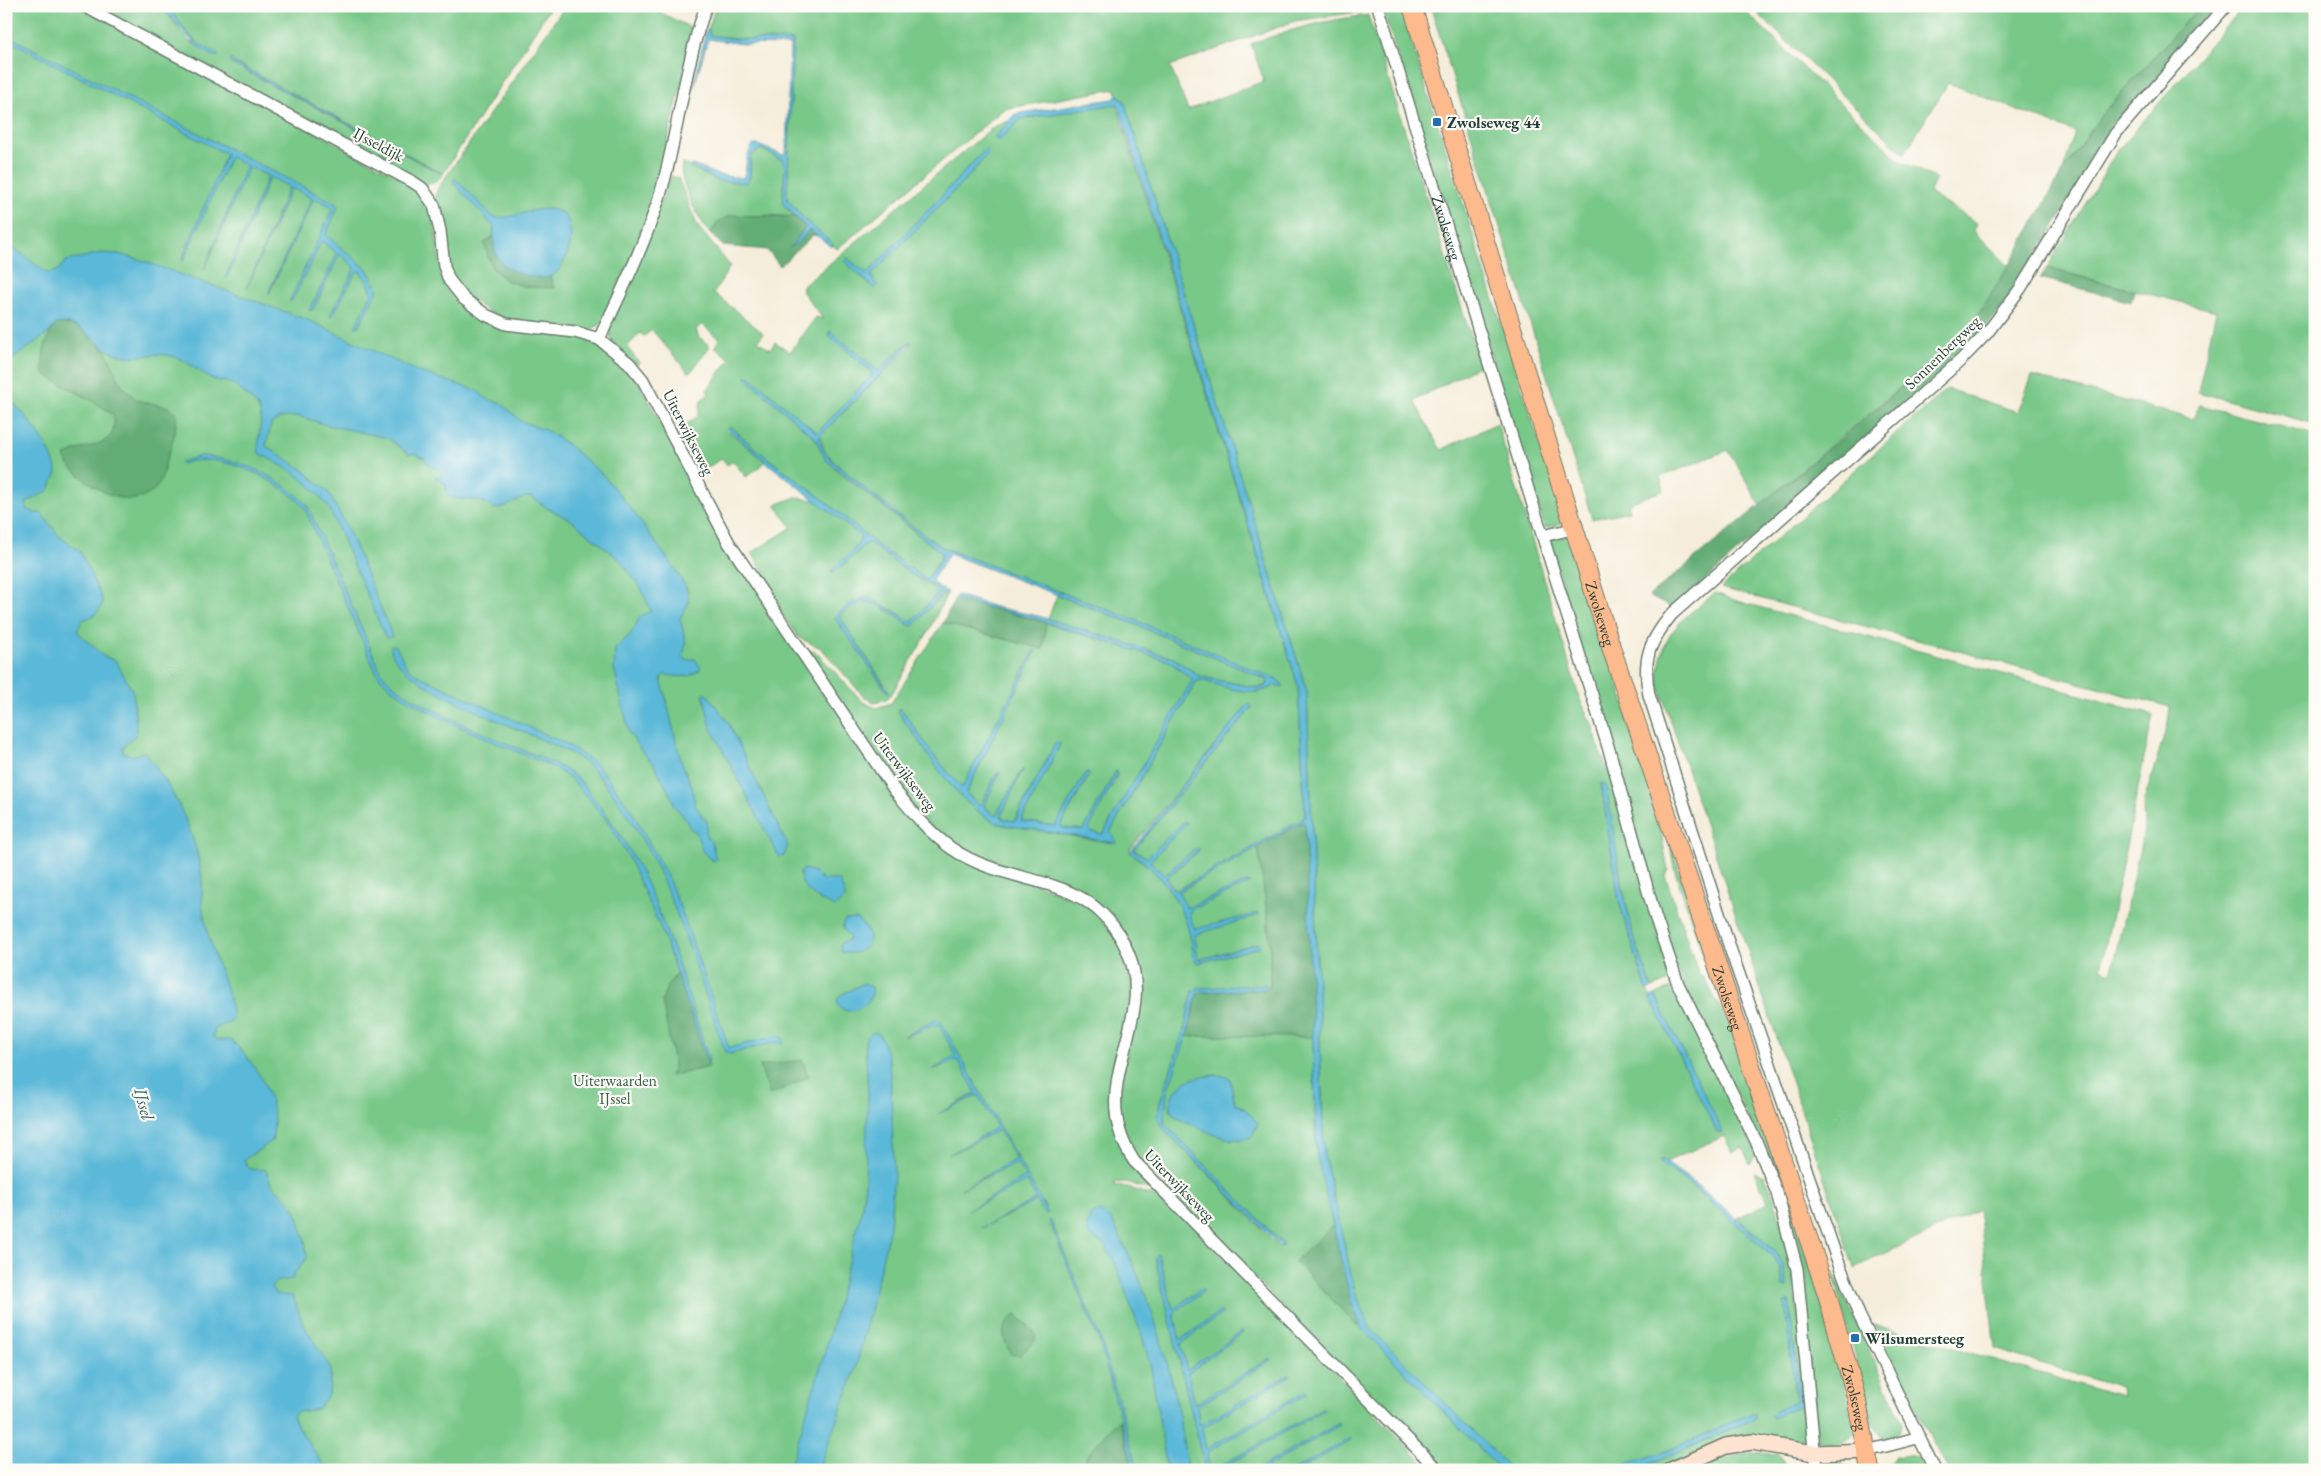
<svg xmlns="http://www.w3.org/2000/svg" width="2321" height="1476" font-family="'EB Garamond',serif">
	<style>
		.green { fill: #78c888; stroke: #4c825e; fill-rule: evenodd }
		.forest { fill: #62ac74; stroke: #407454 }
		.water { fill: #5ab8d8; stroke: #3c7a86 }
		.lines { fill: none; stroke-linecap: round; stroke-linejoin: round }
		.street-casing { stroke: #6a7b6e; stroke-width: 14 }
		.secondary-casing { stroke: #6a7b6e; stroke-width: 18 }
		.primary-casing { stroke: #6a7b6e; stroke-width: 20 }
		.street { stroke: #fff; stroke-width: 11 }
		.secondary { stroke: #fee3d1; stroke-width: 15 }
		.primary { stroke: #fcba8d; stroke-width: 18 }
		.poi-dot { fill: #1f6fb2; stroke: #fdfcf7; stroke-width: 2 }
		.labels { text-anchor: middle; stroke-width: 4.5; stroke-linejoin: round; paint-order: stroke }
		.poi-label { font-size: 16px; font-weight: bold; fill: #1f3d34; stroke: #fdfcf7; text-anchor: start }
		.street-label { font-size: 16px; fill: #1f3d34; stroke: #fdfcf7 }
		.park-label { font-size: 16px; fill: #356049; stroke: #fdfcf7 }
		.water-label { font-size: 18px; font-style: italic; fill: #316265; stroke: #fdfcf7 }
	</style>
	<rect width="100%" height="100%" fill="#fdfcf7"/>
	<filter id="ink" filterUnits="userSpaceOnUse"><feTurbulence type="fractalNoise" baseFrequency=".02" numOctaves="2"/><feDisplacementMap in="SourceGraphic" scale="10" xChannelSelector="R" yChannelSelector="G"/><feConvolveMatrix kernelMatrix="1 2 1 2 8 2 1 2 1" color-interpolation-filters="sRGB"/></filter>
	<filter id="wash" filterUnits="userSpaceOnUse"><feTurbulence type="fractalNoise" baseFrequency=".0096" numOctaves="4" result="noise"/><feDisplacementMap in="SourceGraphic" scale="20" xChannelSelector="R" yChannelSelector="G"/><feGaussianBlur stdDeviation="1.12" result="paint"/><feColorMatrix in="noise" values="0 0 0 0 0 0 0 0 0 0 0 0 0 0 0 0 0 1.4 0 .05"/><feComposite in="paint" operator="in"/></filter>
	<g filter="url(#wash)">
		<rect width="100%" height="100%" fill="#f5edda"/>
		<path class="green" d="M6,6H80L416,186L432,209L440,263L483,317L588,338L632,370L719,531L897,791L961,855L1067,891L1092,907L1122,946L1133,992L1112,1113L1153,1191L1126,1182L1114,1183L1115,1187L1123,1186L1169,1201L1430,1470H296L6,476Z
			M91,6H158L167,13L189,41L199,47V45L163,6H551L443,174L436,182L427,185L348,140ZM234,62L440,172V173L230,63Z
			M565,6H648L695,30L651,207L632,260L602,324L587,331L511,321L490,313L467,296L451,276L434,199L438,188ZM454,178L493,217L572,235L562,265L550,277L553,282L527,287L505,280L484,243L493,237L494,227Z
			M716,6H1365L1366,11L1295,21L1170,66L1188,110L1264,81L1251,44C1291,29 1325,20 1368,15L1480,365L1414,401L1441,450L1497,423L1580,700L1592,724L1600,752L1617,790L1671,975L1669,981L1652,988L1633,935L1601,783L1619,902L1646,988L1717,1132H1722L1655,995L1669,988L1678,991L1754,1148L1755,1156L1750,1164L1742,1147L1732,1152L1724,1136L1666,1162L1661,1159L1659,1161L1691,1185L1773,1256L1778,1262L1785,1287L1775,1251L1737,1218L1768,1203L1754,1172L1765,1176C1800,1257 1800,1350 1808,1437L1804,1443L1720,1445L1659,1470H1630C1673,1457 1713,1437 1754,1419L1756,1416L1643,1460L1606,1470H1512L1370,1328L1355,1292L1324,1153L1307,692L1124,100L1120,96H1117L1115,89L1004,109L837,249L805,220L787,199L793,41L735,39L710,35L708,29ZM1789,1301L1801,1406L1772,1413L1796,1402L1785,1302Z
			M1382,6H1400L1565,523L1545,528Z
			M1433,6H1740L1899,160L1936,179L1929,193L1977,223L1974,231L2009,266L1968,331L1760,505L1728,450L1660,477L1664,490L1629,503V511L1592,519L1431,8Z
			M1750,6H2200L2103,113L2063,171L2075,132L1948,83L1904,154Z
			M2244,6H2315V424L2198,392L2216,311L2047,268L2117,151Z
			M1116,103L1298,686L1305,812V817L1299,821L1175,891L1167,877L1199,851L1195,849L1164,875L1150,861L1186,822H1183L1147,858L1134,849L1252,707L1249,704L1130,849C1133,857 1146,863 1152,870C1178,895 1191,924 1194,960L1198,963L1259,947V943L1197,960L1195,935L1198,932L1193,928L1188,914L1191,910L1250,883L1247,882L1187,908L1178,892L1258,847C1267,894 1270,939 1270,987L1267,985L1199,988L1193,991L1183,1034L1160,1102L1158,1117L1164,1129L1280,1247L1283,1244L1167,1129C1155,1108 1179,1057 1187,1036L1313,1037L1316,1148L1333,1226L1296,1261L1501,1470H1442L1130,1151L1117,1108L1138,984L1105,913L966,853L937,832L907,799L807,655L810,651L814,650L863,702L876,708L891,703L943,623L1043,649L1046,623L1169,661L1193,681L1103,834L1092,833L1089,829L1117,775L1116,771L1084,830L1063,828L1061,825L1089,775L1055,826L1021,821L1056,743L1014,821L1003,819L1001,816L1023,769L995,816L984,806L999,773H997L981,804L979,805L966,793L1036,651L1034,652L962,788L935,757L902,710H897L947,779L970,803L999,824L1113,843L1117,841L1111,836L1110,832L1196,682L1200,680L1254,692H1259L1275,685L1281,687L1282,683L1135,620L941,547L900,517L836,464L824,450L820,436L911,345L909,342L878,372L829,334L871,371L872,375L818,432L815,431L750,377L747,376L746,378L815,438L834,468L942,553L941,559L926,580L876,544L824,500L758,451L731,427L727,430L766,462L746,477L733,461L727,465L722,458L707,468L691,450L680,442L678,430L698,416L701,400L709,394L707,390L730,359L715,347L719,339L702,324L696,330L699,337L710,346L691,372L687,371L652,330L644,336L640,333L627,347L639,363L636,365C622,353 608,348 610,327L671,176L678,178L697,225L730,266L714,293L763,333L758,341L770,349L775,342L790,352L816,317L823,319L802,291L803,286L993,127L1009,121L996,135V140L1021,119ZM986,149L989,152L969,176L872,274L875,289L862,278L847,258L867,274ZM1215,1075L1224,1076L1230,1079L1235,1104L1244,1108L1232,1140L1175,1116L1170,1109L1177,1089L1196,1078Z
			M761,149L784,161C788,183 774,201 795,217L767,215L719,221L710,233C699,220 677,180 682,163L714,179L750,178L751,156Z
			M2032,376L2193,419L2199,405L2315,435V1470H1948L1895,1370L1875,1325L2122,1397L2121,1388L1995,1349L1979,1209L1854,1268L1658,683C1660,634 1678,622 1715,593L1737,601L2153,715L2101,968L2111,973L2144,831L2143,805L2168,722L2170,707L1721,588L1947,389L2018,412Z
			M796,497L818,501L861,536C859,550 842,563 831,571L840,568L868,542L911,574L940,591L912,622L893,610L865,598L853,602L835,617L888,693L889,691L839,616C845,611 856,603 864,602C875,600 902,619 911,626C925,616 934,600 948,592L928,632L891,695L885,700L874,702L865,698L821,648L799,638L769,594L774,591L752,553L792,527L775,505Z
			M1569,534L1653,789L1668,870L1665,875L1699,975L1704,977L1735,1036L1821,1297L1856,1432C1846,1442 1833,1449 1818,1440L1799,1255L1789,1211L1775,1174L1675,966L1549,540Z
			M1057,595L1137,625L1268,680V684L1259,688L1201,677L1173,658L1048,619Z
			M1669,839L1721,998L1711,980L1674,868Z
			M1833,1272L1903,1423C1899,1434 1896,1438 1884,1439L1872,1423Z
			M1751,1452L1779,1455L1789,1470H1694L1722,1459Z
			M1908,1455L1917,1458L1927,1470H1883L1896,1457Z
			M1830,1463L1841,1464L1857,1470H1822L1826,1464Z"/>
		<path class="forest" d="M2200,6H2222L2120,119L2008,302L1963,353L1672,610C1662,598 1658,603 1649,596L1842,438L1968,331L2009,266L2063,171L2103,113Z
			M732,215L795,217L806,227L800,241L809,230L818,236L813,235L780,266L767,250L723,246L710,233L719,221Z
			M493,237L496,253L505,268L539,278L550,277L554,288L527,287L505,280L492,268L484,243Z
			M2047,268L2134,291L2131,302L2040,278Z
			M58,323L78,326L105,349L121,384L137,400L169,407L177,413C176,430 173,443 167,458C164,465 164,473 161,480C147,508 118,501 97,488C85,480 70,470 64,457C83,441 118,452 114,416C93,398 67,389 44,374C40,359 46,333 58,323Z
			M955,598L1046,623L1043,649L943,623Z
			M1303,822L1305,823L1313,1037L1187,1036L1198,992L1266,989L1270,987V936L1258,847Z
			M677,973L709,1067L670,1076L674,1067L673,1059L662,1001L667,986Z
			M802,1060L809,1077L770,1095L760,1066Z
			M1333,1226L1359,1325L1355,1324L1295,1261Z
			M1017,1315L1035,1333V1341L1020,1355H1012C1002,1340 998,1324 1017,1315Z
			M1120,1420L1132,1465L1130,1470H1085L1083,1463L1086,1457L1113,1425Z"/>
		<path class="water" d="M158,6C174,6 183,31 194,40C201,46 210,50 218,54V57C190,50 181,21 158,6Z
			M709,29L710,35L735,39L793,41L787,199L805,220L833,244L832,247L809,230L800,241L790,248L806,227L783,204L785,166L782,160L762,149L754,152C746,161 754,174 747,183L719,181L690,166L693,165L718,175L743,178C748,170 743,159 753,145H758L783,155L786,153L790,45L743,44L708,39L693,90L706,30Z
			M6,35L335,203L338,207L326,235L367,269L378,290L358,327H356V325L372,293L369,284L360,271L356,272L333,316L330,315L355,268L340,254L313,310L309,311L337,254L322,241L292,301L289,302L333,208L331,206L316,199L313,200L269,294V291L312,198L291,188L247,288L289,187L270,177L227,278H225L268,176L249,167L204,270L246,165L230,157L183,261L182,259L226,154L6,39Z
			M231,59L235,63L441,173L232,64L229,61Z
			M1118,95L1124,100L1307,692L1324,1153L1355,1292L1370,1328L1512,1470H1501L1362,1329L1351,1302L1317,1157L1305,823L1302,822L1178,892L1187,908L1247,882L1250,883L1191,910L1189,914L1195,929L1259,913V915L1195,935L1198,960L1259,943L1261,945L1259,947L1198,963L1194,960C1190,913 1168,878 1130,852L1249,703L1252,707L1134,850L1147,858L1183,822L1187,823L1150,861L1164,875L1195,849H1200L1167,877V880L1175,891L1299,821L1305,817V812L1298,686L1118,104L1021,119L1000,140L994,138L1015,114L1113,99Z
			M986,149L989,152L969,176L872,274V279L878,286L875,289L844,261L847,258L867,274Z
			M455,178L493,217C514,221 537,203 558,211C581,219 569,268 551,276C544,279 536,278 528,276C499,269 491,256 494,227L453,182Z
			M6,242L47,273L57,271L66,261L101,253L118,254L141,260L308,320L417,371L478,391L487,399L501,403L521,421L548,431L570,446L602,474L629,506L671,563L687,589L689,602L680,618L686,643L683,656L686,660L695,659L701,668C691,680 677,676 664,675L661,678L681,761L692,787L695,806L707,821L706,836L712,843L716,859L713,861L703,852L696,832L691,829L684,817L673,805V800L654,764L643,753L629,733L614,668L615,649L631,634L640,617L651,611L641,588L620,560L571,520L547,508L532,497H525L507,506L494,509L481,501L448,497L445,483L435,477L443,476L440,470L429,465L425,459L417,454H409L388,438L323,424L299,416L280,418L271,424L266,446L302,469L328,492L347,527L388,625L392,637L386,638L328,506L309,485L293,472L259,453C256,439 265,421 258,407C256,403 237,387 233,384C227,381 221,382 215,380C198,373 186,358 168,355C148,352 135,361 115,353C93,345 83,319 56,324L50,332L6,364Z
			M830,331L878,371L909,342H912L821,435L819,439L826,454L836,464L900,517L941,547L1135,620L1278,680L1283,685V687L1275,685C1256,700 1222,686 1200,680L1196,682L1110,832L1117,843L999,824C961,807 934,764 912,731C907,724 899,716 898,708L902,710L935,757L962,788L1034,651H1036L966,793L979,805L981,804L997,773L1000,772L984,806L995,816L1023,769L1001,816L1003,819L1015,821L1056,742L1059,743L1060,745L1021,821L1055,826L1087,771L1089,775L1061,825L1063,828L1084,830L1116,771L1117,775L1089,829L1092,832L1103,834L1193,679L1169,661L1032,618L957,600L955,597L958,595L995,607L1038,616L1173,658L1201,677L1259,688L1267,686L1268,680L1137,625L949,554L931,582L948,592L941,595L914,625L911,626C901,619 875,600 864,602C856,603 845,611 839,616L889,692L888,693L834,617L853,602L868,597L912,622L940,591L911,574L868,542L840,568L831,573C838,560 859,552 861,536L766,462L727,428L731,427L758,451L824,500L876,544L926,580L941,559L942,553L826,460L815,438L746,378V376L750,377L815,431L818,432L872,375L871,371L831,337L828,332Z
			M6,396C25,412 53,449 57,473L48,491L27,502L26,509L35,513H41L60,537L80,551L102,599C104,611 91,618 82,620L77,631L103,656L116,661L133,692L137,733L123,747V752L133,756L144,752C172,785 194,829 201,872C203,882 202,893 202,903C203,913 206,923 208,933C215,962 229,987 233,1017L231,1021L215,1029L213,1037L217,1040H231C258,1065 281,1103 272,1141L244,1160L250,1169L266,1170L271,1184L289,1201L297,1214L305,1240L307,1258L293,1275V1279L277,1281L271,1287L276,1294L293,1296L303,1324L331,1369L329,1394L318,1409L297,1412L293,1416L294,1421L327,1470H6Z
			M201,456C238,458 281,477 307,505L380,670C397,702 515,746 553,763C559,767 566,770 572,774C583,782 591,796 600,806C657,879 680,973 709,1059L708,1063L661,929L628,857L608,822L588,798L570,778L551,766C512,749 395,705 376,672L304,507C280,480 218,449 182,464L180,462Z
			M391,645L396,646L407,667L419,676L570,746L597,765L607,777L633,813L668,878L682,912L729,1048L777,1036L783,1038V1043L780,1044L776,1042L730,1054L725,1052C695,966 671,876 618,801C607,786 596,770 580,759C548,736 387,687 391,645Z
			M703,694H707L728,722L788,846L784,856L779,857L711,728Z
			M1601,783L1606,784L1622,887L1633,935L1652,988L1647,990L1619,902Z
			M804,869L812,871L823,880H839L846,897L835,907C819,900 800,891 800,872Z
			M856,919C880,934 869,959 841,952L840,944L850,939L842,926L845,920Z
			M864,983L872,987C876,1006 843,1022 837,1001L839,996Z
			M1267,985L1268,987L1266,989L1200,992L1197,994L1187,1036L1167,1092L1164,1123L1283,1244L1282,1247L1164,1129L1158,1117L1160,1102L1183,1034L1193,991L1198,988Z
			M1655,995L1722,1130V1132H1717L1650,997Z
			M937,1019L941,1022L1048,1213L1045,1214L1037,1201L982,1228L1036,1199L1027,1181L968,1210L1026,1177L1016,1163L961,1189L1016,1159L999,1130L949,1155L997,1127L978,1095L938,1114L976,1093L958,1060L932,1070L956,1056L938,1024L903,1037Z
			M871,1033H878L883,1041L889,1060L891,1087L894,1174L890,1227L856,1369L818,1470H789L824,1355L861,1213L865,1184L868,1094L865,1040Z
			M1215,1075L1224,1076L1230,1079L1235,1104L1244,1108L1258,1123L1252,1137C1226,1146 1199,1127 1175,1116C1163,1100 1178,1083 1195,1078C1202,1076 1209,1077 1215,1075Z
			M1661,1159L1693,1182L1775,1251L1783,1265L1787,1287L1783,1286L1780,1268L1773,1256L1691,1185L1660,1163Z
			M1097,1212L1106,1214L1111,1219C1152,1294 1178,1385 1187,1470H1167L1151,1368L1141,1333L1114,1261L1105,1246L1088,1233L1087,1224L1091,1215Z
			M1049,1221H1051L1101,1340L1133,1452L1135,1465L1133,1470H1130L1132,1465L1130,1453L1099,1341Z
			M1158,1254L1173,1309L1201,1289L1204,1291L1174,1313L1180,1340L1221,1311L1223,1313L1181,1344L1187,1370L1241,1332L1243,1333L1188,1373L1195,1404L1270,1358L1272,1359L1197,1407L1200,1425L1289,1374L1291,1375L1202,1428L1206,1449L1306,1391L1308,1393L1207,1452L1209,1470H1205L1155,1257Z
			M1789,1301L1801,1406L1772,1418L1770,1415L1772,1413L1796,1401L1785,1302Z
			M1323,1408L1324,1410L1218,1470H1213Z
			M1752,1413L1756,1414L1754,1419L1656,1462L1630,1470H1606L1665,1452Z
			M1339,1423L1340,1425L1262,1470H1256Z
			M1350,1438L1352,1440L1299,1470H1294Z"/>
	</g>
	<g filter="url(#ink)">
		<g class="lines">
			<g class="street-casing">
				<g id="street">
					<path d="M84,6L413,182L422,188L434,205L440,231L444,266L449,280L464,299L486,315L506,324L575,332L599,339L629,363L643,380L729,543L893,788C910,809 928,832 951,848C1013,891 1090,868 1127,950C1160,1022 1082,1084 1134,1161L1438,1470"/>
					<path id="s1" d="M1378,6L1610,753L1655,916L1678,984L1756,1141L1777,1193L1797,1269L1816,1470"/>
					<path d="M599,339C624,287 654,225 667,169C680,115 687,59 706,6"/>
					<path d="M1543,536L1576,528"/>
					<path d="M1867,1451L1917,1438"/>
					<path d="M1935,1470L1859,1315L1836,1256L1730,948L1649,695C1642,659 1649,642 1672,614L1960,361L1987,333L2020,289L2116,133L2226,6"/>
				</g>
			</g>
			<g class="secondary-casing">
				<path id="secondary" d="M1671,1470L1726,1446L1752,1442L1814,1453L1867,1451"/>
			</g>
			<g class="primary-casing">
				<g id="primary">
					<path id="s2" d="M1412,6L1612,650L1827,1294L1856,1397L1870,1470"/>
				</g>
			</g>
			<use href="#street" class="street"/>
			<use href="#secondary" class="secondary"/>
			<use href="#primary" class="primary"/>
		</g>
	</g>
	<g class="poi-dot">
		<rect x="1432" y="117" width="10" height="10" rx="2.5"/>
		<rect x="1850" y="1333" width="10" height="10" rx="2.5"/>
	</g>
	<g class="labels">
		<g class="poi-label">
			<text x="1447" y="128">Zwolseweg 44</text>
			<text x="1865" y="1344">Wilsumersteeg</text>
		</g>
		<g class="street-label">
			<text transform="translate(379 144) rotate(28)" y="6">IJsseldijk</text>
			<text dy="6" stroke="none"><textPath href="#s1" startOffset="232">Zwolseweg</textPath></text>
			<text transform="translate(1942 352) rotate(-44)" y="6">Sonnenbergweg</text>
			<text transform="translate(689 432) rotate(63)" y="6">Uiterwijkseweg</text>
			<text dy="6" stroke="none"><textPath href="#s2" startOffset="636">Zwolseweg</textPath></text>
			<text transform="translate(905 771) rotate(53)" y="6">Uiterwijkseweg</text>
			<text dy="6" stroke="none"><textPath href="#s2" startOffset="1041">Zwolseweg</textPath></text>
			<text transform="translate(1180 1185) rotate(46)" y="6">Uiterwijkseweg</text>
			<text dy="6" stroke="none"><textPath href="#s2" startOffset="1461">Zwolseweg</textPath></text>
		</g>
		<g class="park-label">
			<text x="615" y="1086">Uiterwaarden<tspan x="615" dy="18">IJssel</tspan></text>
		</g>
		<g class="water-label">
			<text transform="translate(144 1104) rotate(75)" y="6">IJssel</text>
		</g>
	</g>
	<rect width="2321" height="1476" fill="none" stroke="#fdfcf7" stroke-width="25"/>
</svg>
